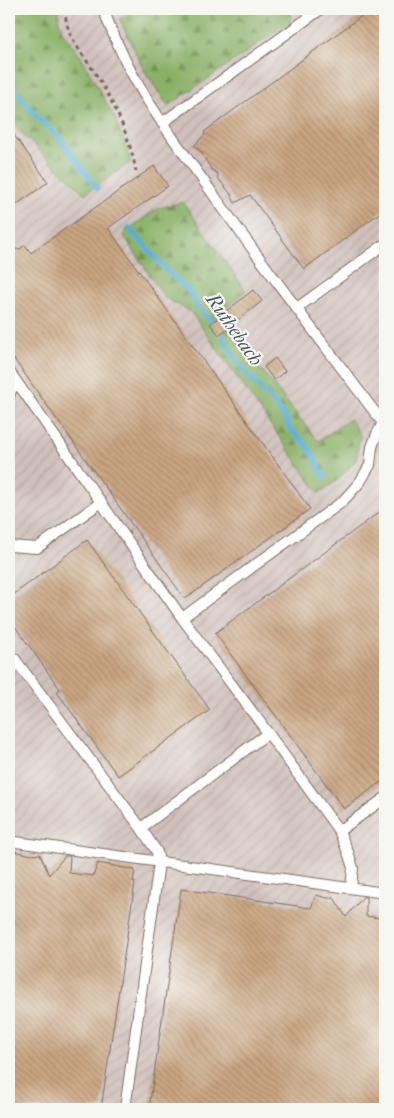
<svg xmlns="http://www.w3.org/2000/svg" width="394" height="1118" font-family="'IM FELL French Canon',serif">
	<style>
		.industrial { fill: url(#industrial-furrows) }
		.forest { fill: url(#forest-firs); stroke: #626e42 }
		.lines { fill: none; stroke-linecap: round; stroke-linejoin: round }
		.stream { stroke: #59aed5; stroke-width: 5.5 }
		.building { fill: url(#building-back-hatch) }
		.service-casing { stroke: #7c6b5d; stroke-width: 12 }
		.path { stroke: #7c6b5d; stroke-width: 3; stroke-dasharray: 4 4; stroke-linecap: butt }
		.service { stroke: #fff; stroke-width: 10 }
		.labels { text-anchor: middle; stroke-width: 4.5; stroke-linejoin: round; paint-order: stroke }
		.water-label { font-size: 19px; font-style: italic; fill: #46585e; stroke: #f6f6f2 }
	</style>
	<defs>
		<pattern id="industrial-furrows" width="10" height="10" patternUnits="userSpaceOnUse" patternTransform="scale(1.25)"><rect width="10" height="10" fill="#d0c0bc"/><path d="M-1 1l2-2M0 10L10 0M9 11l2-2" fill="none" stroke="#b4a5a1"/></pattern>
		<pattern id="forest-firs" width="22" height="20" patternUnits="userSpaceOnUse" patternTransform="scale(1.25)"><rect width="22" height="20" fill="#8ab167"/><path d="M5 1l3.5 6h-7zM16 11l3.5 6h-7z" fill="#729054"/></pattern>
		<pattern id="building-back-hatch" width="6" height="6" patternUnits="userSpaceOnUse" patternTransform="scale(1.25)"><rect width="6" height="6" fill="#caa682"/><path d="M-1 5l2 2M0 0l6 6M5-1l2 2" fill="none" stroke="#a5876a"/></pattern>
	</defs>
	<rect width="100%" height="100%" fill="#f6f6f2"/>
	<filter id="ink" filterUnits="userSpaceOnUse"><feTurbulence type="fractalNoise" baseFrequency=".02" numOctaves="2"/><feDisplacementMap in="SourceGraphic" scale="10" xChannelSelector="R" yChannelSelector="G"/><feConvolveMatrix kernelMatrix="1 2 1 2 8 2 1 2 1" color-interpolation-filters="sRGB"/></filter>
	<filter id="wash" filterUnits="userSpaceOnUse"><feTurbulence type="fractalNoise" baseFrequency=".0096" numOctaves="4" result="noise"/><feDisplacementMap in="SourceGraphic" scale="20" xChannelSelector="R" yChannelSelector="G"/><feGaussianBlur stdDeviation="1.12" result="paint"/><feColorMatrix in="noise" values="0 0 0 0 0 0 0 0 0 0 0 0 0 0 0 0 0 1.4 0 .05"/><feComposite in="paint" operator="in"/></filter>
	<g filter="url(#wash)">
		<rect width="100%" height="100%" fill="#f4e4d1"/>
		<path class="industrial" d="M9,9H385V1109H9Z"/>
		<path class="forest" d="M9,9H59V21L63,33L81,57L116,120L131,162L85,194L9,121Z
			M135,9H292L290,22L168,106L144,70L120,20Z
			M183,202L246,291L218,315L318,441L350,419L360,435L356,460L339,479L319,493L190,311L165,298L124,236L125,231L159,208Z"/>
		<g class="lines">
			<path class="stream" d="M9,82L36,116L60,138L97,188
				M129,228L167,271L190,292L200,309L219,330L239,365L273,402L284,416L291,430L307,445L314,456L320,470L326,477"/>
		</g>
		<g id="blocks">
			<path class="building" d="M371,9H385V209L304,269L250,195L235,203L230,193L218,178V174L211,169L201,152L194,146L205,134L204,132Z
				M9,128L48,182L9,210Z
				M154,166L168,186L108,228L310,509L185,599L9,352V269L11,268L9,250L20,249L25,245L31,253Z
				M253,290L262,301L219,335L210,324Z
				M275,358L285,371L274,380L264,367Z
				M385,508V779L344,809L215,633Z
				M87,540L210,710L118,776L57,692L60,689L9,618V598Z
				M9,850L32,855L40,854L49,875L65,856H70L69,873L93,876L98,863L135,870L133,882H135L101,1109H9Z
				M181,889L311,908L316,895L327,898H334L346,917L363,897H366V916L385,919V1109H149Z"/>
		</g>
	</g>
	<g filter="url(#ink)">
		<use href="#blocks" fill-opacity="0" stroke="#7c6b5d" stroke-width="1"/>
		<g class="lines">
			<g class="service-casing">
				<path id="service" d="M162,123L321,9
					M297,308L385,244
					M9,371L182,618L342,502L360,482L370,465L372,447L377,434L383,423C326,347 268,272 213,194C189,160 163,127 142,91C126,65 114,37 103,9
					M9,397L11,390L17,383
					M9,546L37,548L100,503
					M9,656L14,658L141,828L157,852L159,863L125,1109
					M268,733L339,831L348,852L353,868L351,888
					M141,828L268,733L182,618
					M339,831L385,798
					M9,841L385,893"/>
			</g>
			<path class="path" d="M65,9C65,39 88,59 102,84C118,111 130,140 136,171"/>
			<use href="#service" class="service"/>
		</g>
	</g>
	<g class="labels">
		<g class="water-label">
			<text transform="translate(235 329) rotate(55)" y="7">Ruthebach</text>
		</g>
	</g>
	<rect width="394" height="1118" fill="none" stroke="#f6f6f2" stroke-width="30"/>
</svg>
